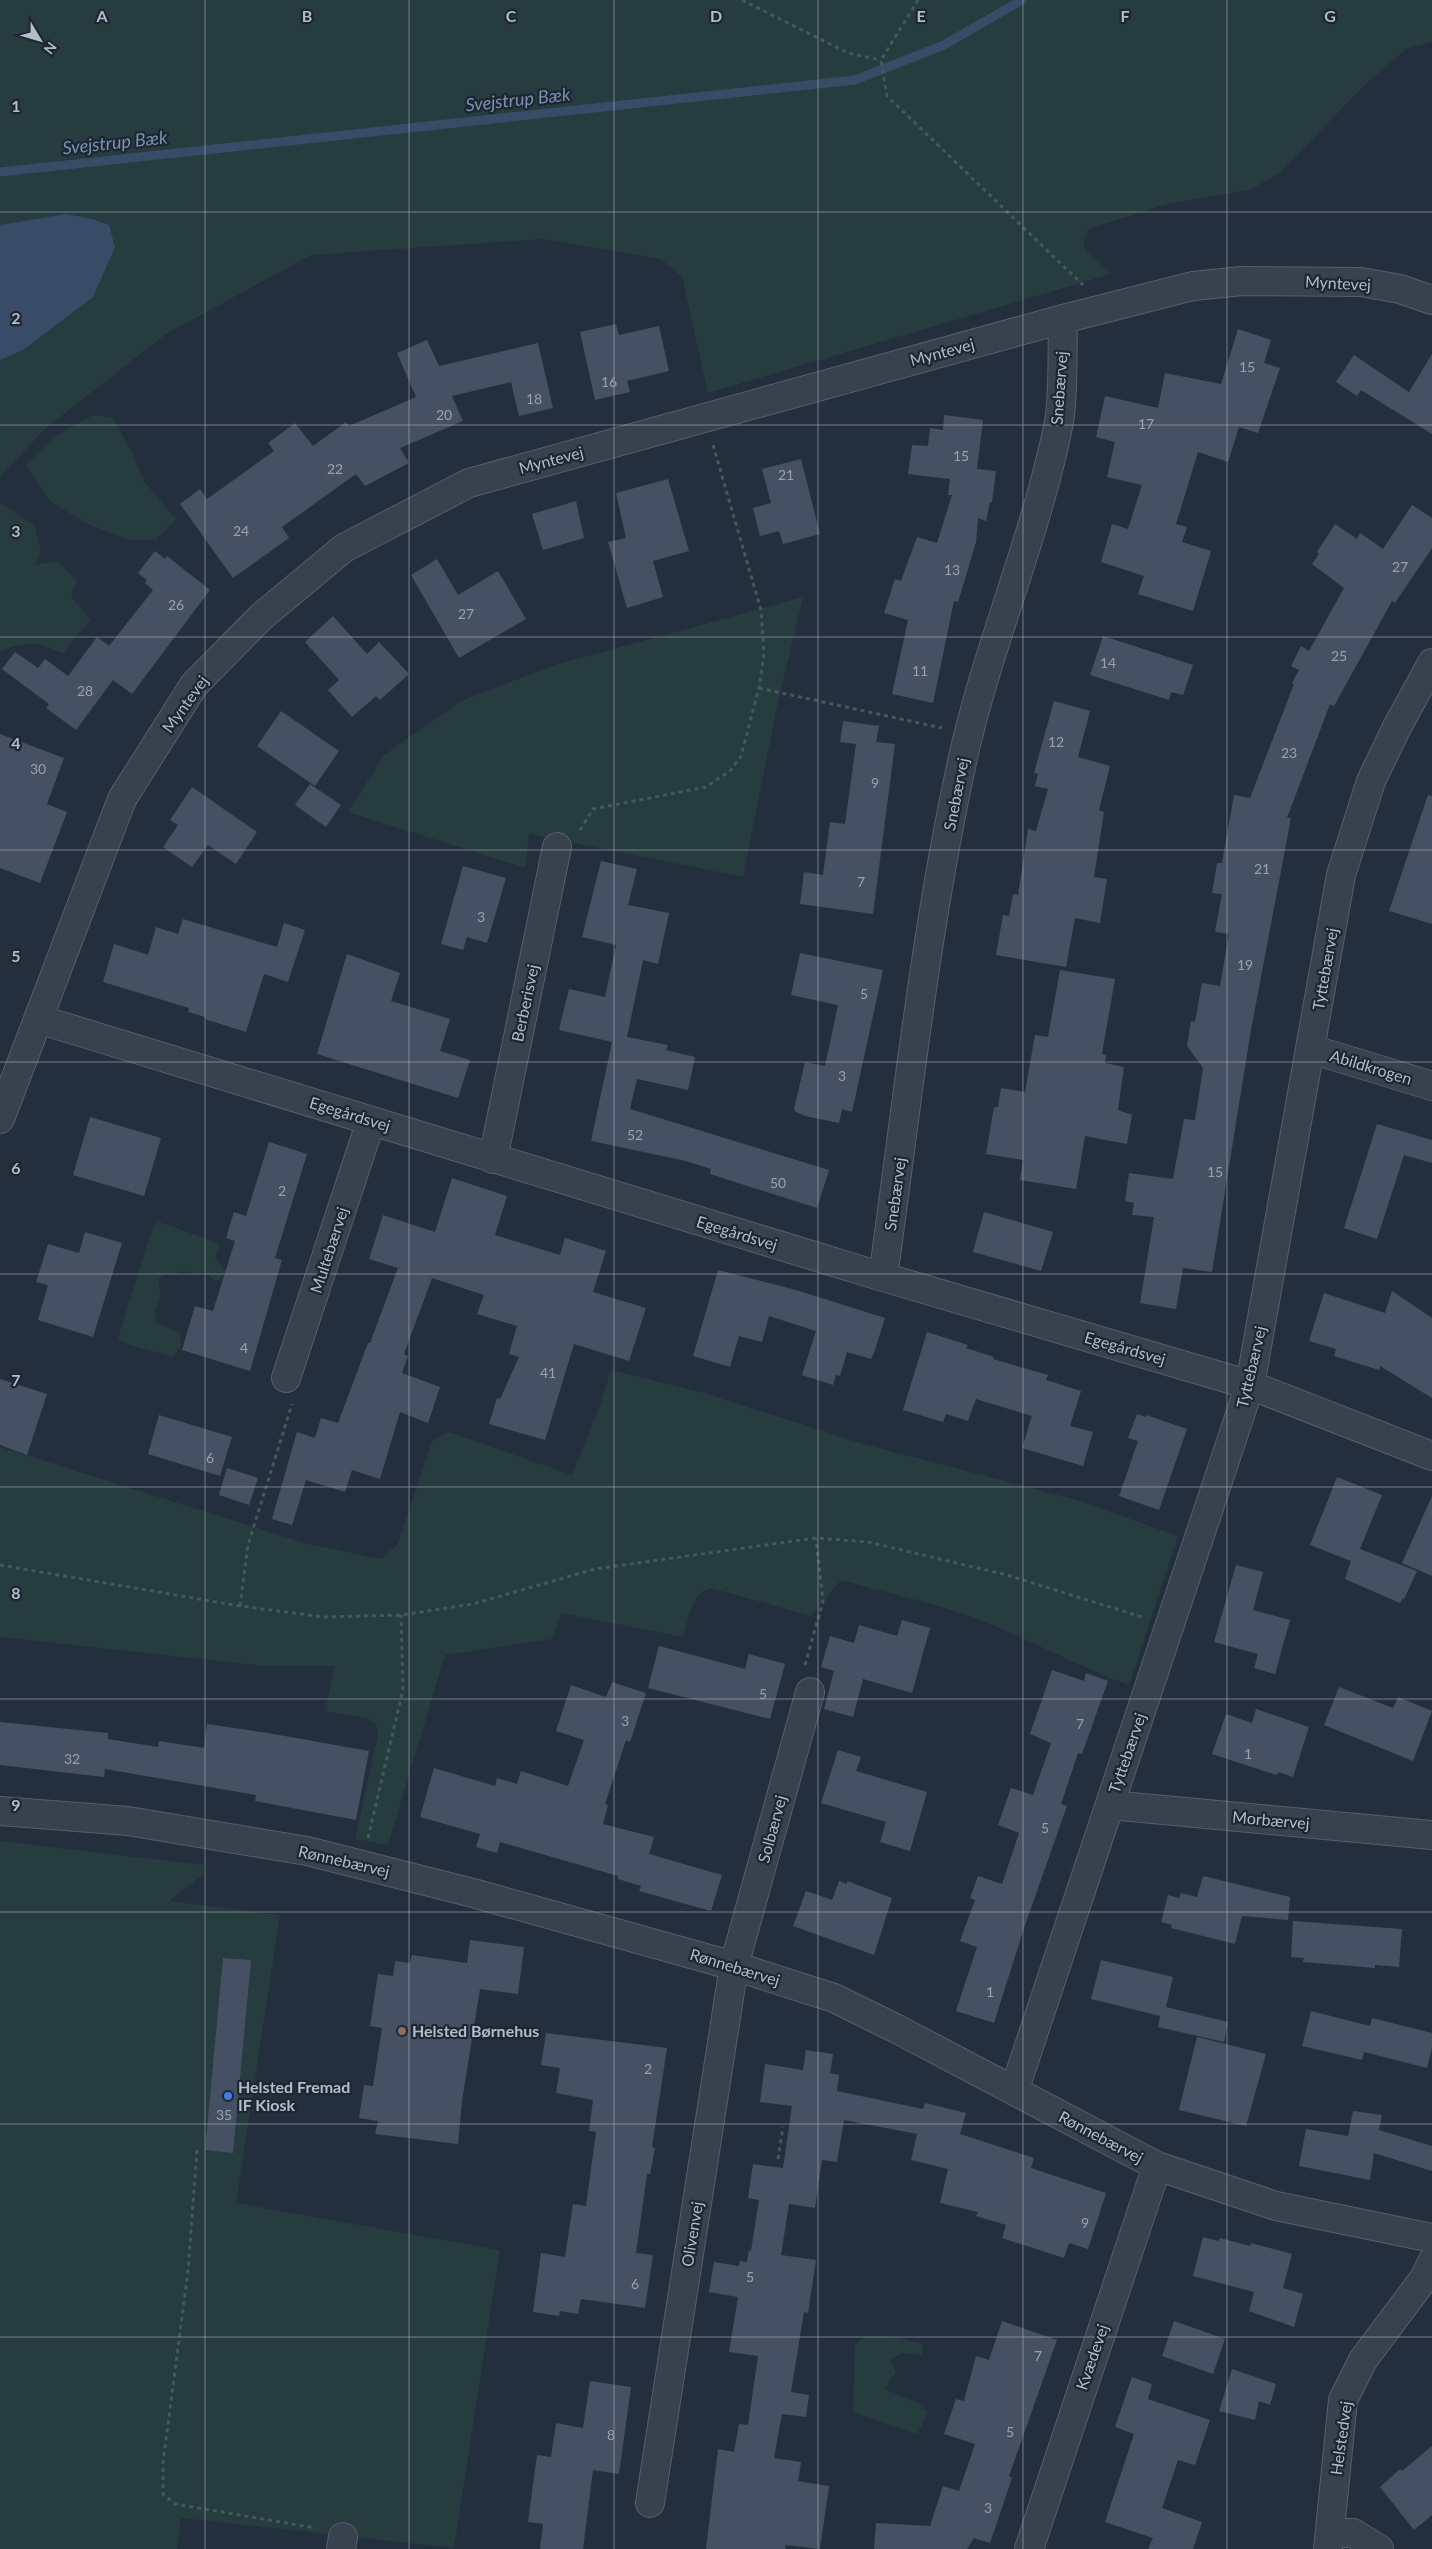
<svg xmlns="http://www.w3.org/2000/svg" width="1432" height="2549" font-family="Lato,sans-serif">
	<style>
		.green { fill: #263c3f }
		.water { fill: #394c67 }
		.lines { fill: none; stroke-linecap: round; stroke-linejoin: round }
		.stream { stroke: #394c67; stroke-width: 9 }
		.building { fill: #455162 }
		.minor-casing { stroke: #565f6c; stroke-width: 30 }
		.path { stroke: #44595c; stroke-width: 3; stroke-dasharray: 4 4; stroke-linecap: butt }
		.minor { stroke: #38414e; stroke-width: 28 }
		.grid { fill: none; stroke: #b4bcc9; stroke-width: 1; stroke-opacity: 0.55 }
		.education-dot { fill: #8d6e63; stroke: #1d2633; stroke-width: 2 }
		.shop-dot { fill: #3f7fe0; stroke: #1d2633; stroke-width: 2 }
		.labels { text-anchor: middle; stroke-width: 4.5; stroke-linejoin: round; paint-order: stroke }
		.number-label { font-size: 14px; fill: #98a1af }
		.street-label { font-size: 16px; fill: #b4bcc9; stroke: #1d2633 }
		.poi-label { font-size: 16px; font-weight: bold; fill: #b4bcc9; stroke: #1d2633; text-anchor: start }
		.water-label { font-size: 18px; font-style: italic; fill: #7c92b1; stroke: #1d2633 }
		.grid-label { font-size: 16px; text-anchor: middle; font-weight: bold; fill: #b4bcc9; stroke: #1d2633; stroke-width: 4.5; stroke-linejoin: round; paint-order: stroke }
	</style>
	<rect width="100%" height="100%" fill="#242f3e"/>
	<path class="green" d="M0,0H1432V42L1406,49L1366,84L1278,174L1250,190L1167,204L1088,229L1083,246L1111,274L708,393L682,277L661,259L542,239L311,255L166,334L46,428L0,476Z
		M93,415L112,417L132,452L144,481L176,519L156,540H127L86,523L50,501L26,465L54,437Z
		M0,502L35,526L41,553L34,565L58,561L77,581L71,596L90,620L63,653C34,642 30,640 0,651Z
		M803,597L778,702L743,877L529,834L525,868L348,812L384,755L461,701L555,665Z
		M159,1222L216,1242L220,1245L215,1258L226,1271L221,1280H214L205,1272L199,1274L182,1271L172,1276L165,1274L158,1279L161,1295L155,1310V1322L180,1333L181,1346L173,1357L127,1344L118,1338L153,1226Z
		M611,1370L704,1393L860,1443L1077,1500L1178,1536L1129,1685C1082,1668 1039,1645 993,1625C945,1605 891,1594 841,1580L811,1616L711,1588C691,1593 689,1619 683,1637L561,1613L552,1639L445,1655L388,1845L355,1839L378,1735L376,1724L369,1719L325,1711L335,1666H265L0,1637V1447L308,1544L381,1559L398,1544L432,1441L449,1432L572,1475L600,1405Z
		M0,1841L204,1865L203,1875L169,1901L280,1915L236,2203L500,2250L454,2548L181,2518L177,2549H0Z
		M866,2336L896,2337L923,2344L922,2355L903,2353L890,2360L896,2372L885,2389L918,2403L927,2412L922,2426L916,2434L853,2412L855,2345Z"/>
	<path class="water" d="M66,214L92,219L109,225L115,247L93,297L23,350L0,360V225Z"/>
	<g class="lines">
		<path class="stream" d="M0,172L855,80L944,45L1022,0"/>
	</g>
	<path class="building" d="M616,324L619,335L659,326L669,371L627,381L630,392L595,400L580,332Z
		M1238,329L1271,340L1264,363L1280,368L1258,433L1239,427L1228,462L1198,452L1176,524L1187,527L1182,542L1211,551L1193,611L1138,594L1144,576L1101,562L1112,524L1128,529L1142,485L1107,477L1115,442L1096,437L1105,396L1158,408L1165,373L1221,384Z
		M427,340L439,366L538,343L553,408L519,416L511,382L452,396L463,421L400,448L409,463L365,486L356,474L282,527L289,538L233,578L180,504L200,489L207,499L274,451L268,443L295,423L313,446L346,422L349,426L416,397L397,353Z
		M1432,354V434L1361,390L1357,396L1336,382L1354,355L1409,392Z
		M944,415L983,420L977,469L996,471L992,502H990L986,521L978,518L976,542L958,602L954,601L933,703L892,694L908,620L884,613L895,579L901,581L917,537L937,543L952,495H948L950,479L908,474L912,445L928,446L930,428L943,430Z
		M801,459L820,534L783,544L779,531L760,536L753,508L771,503L762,469Z
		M668,479L689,551L653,561L663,597L627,608L608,542L626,538L616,493Z
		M576,501L584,538L543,550L532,514Z
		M1412,505L1432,518V548L1395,603L1392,601L1334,706L1330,704L1287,818H1291L1251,1030L1212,1272L1183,1268L1176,1309L1140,1303L1154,1217L1132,1215L1134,1203L1125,1201L1129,1173L1173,1179L1184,1119L1195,1120L1203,1068L1187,1046L1191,1021L1195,1022L1202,983L1220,986L1229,934L1215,932L1222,894L1212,893L1217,863H1222L1234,795L1250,798L1294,684L1292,683L1299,670L1291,666L1301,646L1309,651L1344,588L1312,564L1319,554L1317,552L1335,524L1357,539L1360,533L1383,549Z
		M155,551L165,559L167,556L210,590L132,694L113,680L76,730L46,708L49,704L2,669L15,652L38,668L45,659L68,676L97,637L109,646L153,590L145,583L147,580L138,573Z
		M437,559L458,595L498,571L526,619L459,658L411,575Z
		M333,616L367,654L379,642L409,674L380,700L376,696L352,717L328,690L339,680L305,642Z
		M1103,636L1193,665L1183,695L1171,692L1169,700L1090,675Z
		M1054,701L1090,711L1078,757L1110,766L1099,810L1104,812L1094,877L1107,879L1100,923L1075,918L1066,967L996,955L1003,915L1009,916L1013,894L1018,895L1028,829L1036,831L1048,789L1035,786L1038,774L1034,773Z
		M281,711L339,751L315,786L257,746Z
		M843,721L879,726L876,742L895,744L873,914L800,904L804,872L823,875L830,822L845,824L856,744L840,742Z
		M0,734L64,758L47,804L67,812L40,883L0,868Z
		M310,784L341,805L326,827L295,805Z
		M192,787L257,832L236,864L208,845L192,867L163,847L178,825L170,820Z
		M1428,795L1432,796V924L1389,911Z
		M601,861L637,869L628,905L669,913L658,964L643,960L627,1037L668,1045L666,1050L695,1057L688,1090L637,1079L630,1109L829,1170L817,1208L710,1174L711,1169L686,1161L591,1141L612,1042L559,1030L569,989L605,997L616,945L582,937Z
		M463,866L506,878L487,943L467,937L463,950L441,944Z
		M183,919L277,947L284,923L305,930L288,982L264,974L246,1032L205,1019V1017L188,1012L189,1008L103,982L114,944L148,955L156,927L178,934Z
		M800,953L883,970L852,1112L842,1109L839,1123L805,1116L796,1112L794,1109L805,1062L825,1066L838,1005L791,995Z
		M347,954L400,973L391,1001L450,1019L440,1051L470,1060L458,1098L317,1054Z
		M1060,970L1115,979L1102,1054L1106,1055L1105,1063L1124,1067L1118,1110L1132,1115L1127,1144L1085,1136L1076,1189L1020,1180L1023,1160L986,1154L994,1107H998L1001,1088L1025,1092L1035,1035L1048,1037Z
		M90,1117L161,1138L144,1196L73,1175Z
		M1377,1124L1432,1140V1163L1404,1155L1377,1239L1344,1228Z
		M269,1142L307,1154L275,1258L282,1260L250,1371L182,1350L195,1306L213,1311L235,1241L226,1238L234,1212L246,1216Z
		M452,1178L507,1196L495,1235L560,1255L565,1238L606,1251L593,1292L646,1308L629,1361L574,1344L545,1440L489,1424L497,1398L500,1399L519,1357L509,1354L517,1326L477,1314L484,1295L432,1278L404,1354L408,1356L402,1373L440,1387L428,1423L400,1412L380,1479L352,1470L345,1492L306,1480L292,1525L272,1519L297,1432L315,1438L321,1418L338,1423L368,1343H370L398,1268L369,1259L383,1215L435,1232Z
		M984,1212L1053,1232L1041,1271L973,1252Z
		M85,1232L122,1243L93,1337L38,1320L48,1285L36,1282L48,1244L79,1253Z
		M718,1270L796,1290L885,1318L874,1353L871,1359L847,1352L840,1376L836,1375L833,1385L802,1375L816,1331L769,1316L762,1342L739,1336L730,1367L693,1356Z
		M1392,1291L1432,1318V1398L1380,1366L1379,1370L1334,1356L1336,1349L1309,1341L1324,1293L1385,1313Z
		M927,1332L968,1345L966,1348L994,1357L993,1359L1048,1375L1046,1380L1081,1391L1070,1426L1093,1432L1083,1466L1022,1448L1032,1416L976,1399L968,1421L946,1414L943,1422L903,1410Z
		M0,1379L47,1394L27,1455L0,1445Z
		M1137,1414L1146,1417V1415L1187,1429L1159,1510L1119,1496L1138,1441L1128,1438Z
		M159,1415L232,1437L220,1476L148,1454Z
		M227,1468L258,1478L249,1505L219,1495Z
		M1337,1477L1382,1495L1360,1549L1417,1571L1404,1599L1403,1598L1400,1603L1345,1579L1351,1561L1310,1545Z
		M1432,1496V1576L1402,1563Z
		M1236,1565L1263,1572L1253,1610L1290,1620L1275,1674L1254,1668L1258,1654L1214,1642Z
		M902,1620L930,1628L912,1693L863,1679L853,1717L824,1709L834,1671L821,1667L830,1636L854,1643L859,1625L897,1636Z
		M659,1646L745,1669L749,1654L785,1664L770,1719L648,1688Z
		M1052,1670L1084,1681L1086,1673L1108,1681L1082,1754L1078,1753L1061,1804L1067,1806L1024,1928L994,2023L956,2011L977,1947L960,1941L975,1900L970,1898L978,1876L1002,1884L1019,1833L998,1825L1011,1788L1033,1795L1051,1743L1030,1734Z
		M612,1682L646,1693L630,1742L626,1740L605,1804L608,1805L603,1824L654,1837L649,1854L722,1875L711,1911L639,1891L641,1886L618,1879V1876L500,1842L497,1853L476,1847L480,1834L420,1817L434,1768L495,1786L497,1778L517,1784L521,1771L568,1786L584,1740L556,1731L571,1685L606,1697Z
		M1339,1687L1393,1708L1398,1697L1432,1711L1413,1761L1324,1725Z
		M1256,1709L1309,1727L1293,1777L1278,1772L1277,1775L1212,1754L1226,1714L1252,1723Z
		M0,1722L108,1733V1739L158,1747L159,1741L204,1748L207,1724L268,1733L369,1751L356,1820L255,1801L256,1795L105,1769L104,1777L0,1765Z
		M838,1750L861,1757L856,1771L927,1792L910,1851L880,1842L886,1822L821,1803Z
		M1203,1876L1290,1897L1288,1920L1242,1916L1235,1944L1171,1928L1172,1925L1161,1922L1168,1895L1179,1898L1181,1893L1197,1897Z
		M839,1881L847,1884V1881L892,1898L874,1955L793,1926L806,1891L832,1900Z
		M1293,1921L1402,1929L1399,1967L1375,1965V1968L1303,1962L1304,1958L1291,1957Z
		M470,1940L524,1947L518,1994L480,1989L462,2101L458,2144L375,2134L378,2121L359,2118L364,2085L373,2086L382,2028L370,2026L378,1974L393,1976L395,1961L410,1963L412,1955L467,1963Z
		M223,1958L251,1960L233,2153L205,2150Z
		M1101,1960L1173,1977L1166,2007L1228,2022L1224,2042L1158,2027L1160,2016L1091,1999Z
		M1311,2011L1370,2026L1372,2018L1432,2033V2048L1427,2068L1364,2052L1362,2060L1302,2046Z
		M546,2033L667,2048L652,2147L655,2148L650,2174H647L636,2253L653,2255L645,2308L581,2299L578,2314L560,2311L559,2316L533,2312L541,2253L565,2257L573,2204L586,2206L596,2132L589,2131L593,2100L556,2093L560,2068L541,2065Z
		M1197,2037L1266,2054L1246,2126L1179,2110Z
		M806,2050L833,2054L830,2073L839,2075L837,2091L923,2109L925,2103L966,2113L960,2134L1034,2158L1031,2168L1106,2193L1088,2249L1069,2243L1064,2258L1002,2238L1006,2225L976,2216L978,2212L940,2203L948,2169L911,2160L917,2134L844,2120L837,2162L822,2160L815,2208L789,2204L781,2255L816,2260L808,2313L804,2312L791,2392L809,2395L806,2417L782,2414L774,2458L801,2462L798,2481L829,2486L820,2549L786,2545L785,2549H706L718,2449L734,2452L739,2424L748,2425L758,2356L729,2352L738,2297L709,2292L714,2262L739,2266L740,2261L747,2262L749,2250L751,2251L759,2200L748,2198L753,2164L783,2168L792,2106L760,2102L765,2064L803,2070Z
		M1353,2111L1382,2115L1379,2130L1432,2146V2171L1374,2153L1370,2180L1299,2166L1306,2129L1348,2136Z
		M1203,2237L1219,2241L1220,2238L1250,2246L1251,2243L1292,2254L1283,2288L1303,2294L1294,2327L1249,2311L1254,2292L1193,2276Z
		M1002,2321L1057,2340L1009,2476L1012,2478L990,2543L974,2538L967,2549H874L876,2523L930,2526L943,2486L959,2491L975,2444L944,2434L956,2399L964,2401L976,2356L989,2360Z
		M1174,2321L1225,2339L1213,2374L1162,2356Z
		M1232,2369L1276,2384L1270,2405L1259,2401L1255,2420L1219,2411Z
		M1132,2377L1152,2384L1148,2399L1210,2420L1195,2465L1178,2460L1162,2508L1202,2522L1193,2549H1148L1153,2538L1105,2522L1134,2434L1115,2427Z
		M590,2381L631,2387L619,2474L593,2470L583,2549H540L543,2524L528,2522L537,2455L551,2457L556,2423L583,2428Z
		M1432,2446V2515L1414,2530L1380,2487L1400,2469L1402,2471Z"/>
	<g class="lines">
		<g class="minor-casing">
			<path id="minor" d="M38,1019L883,1277L1250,1385L1432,1456
				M1311,1049L1432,1086
				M0,1119L122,799L194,685L261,617L344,548L469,483L1063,319L1193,286L1242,281L1361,282L1400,289L1432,300
				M493,1159L557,847
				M883,1277C907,1106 925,932 962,762C987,647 1036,538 1059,422C1064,393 1062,349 1063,319
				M286,1378L371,1121
				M1110,1805L1432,1835
				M0,1811L128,1821L307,1851L473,1893L734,1966L834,1998L897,2029L1157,2166L1276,2206L1432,2238
				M1014,2091L1250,1385L1341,875L1371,781L1396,729L1432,663
				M650,2503L734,1966L810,1692
				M1331,2533H1353L1379,2549
				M341,2549L343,2537
				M1029,2549L1157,2166
				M1328,2549L1343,2400L1363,2360L1425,2277L1432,2262"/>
		</g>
		<path class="path" d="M742,0L848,53L881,60
			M918,0L881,60L887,96L1083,285
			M759,688L942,728
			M580,830L593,809L706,787L731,770L741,756L759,688L764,654L761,610L713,445
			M0,1565L240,1606L324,1617L401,1615L473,1604L595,1569L816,1538L868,1542L1007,1575L1142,1617
			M240,1606L248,1545L292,1404
			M805,1665L823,1601L816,1538
			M368,1838L403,1689L401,1615
			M197,2150L188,2271L163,2463V2494L175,2504L316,2528
			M778,2159L783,2127"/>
		<use href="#minor" class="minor"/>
	</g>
	<path class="grid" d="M205,0V2549M409,0V2549M614,0V2549M818,0V2549M1023,0V2549M1227,0V2549M0,212H1432M0,425H1432M0,637H1432M0,850H1432M0,1062H1432M0,1274H1432M0,1487H1432M0,1699H1432M0,1912H1432M0,2124H1432M0,2337H1432"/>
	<circle class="education-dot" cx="402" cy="2031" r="5"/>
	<circle class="shop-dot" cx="228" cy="2096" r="5"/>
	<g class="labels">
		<g class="number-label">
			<text x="1247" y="372">15</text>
			<text x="609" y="387">16</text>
			<text x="534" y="404">18</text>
			<text x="444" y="420">20</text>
			<text x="1146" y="429">17</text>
			<text x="961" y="461">15</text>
			<text x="335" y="474">22</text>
			<text x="786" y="480">21</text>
			<text x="241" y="536">24</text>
			<text x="1400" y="572">27</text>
			<text x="952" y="575">13</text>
			<text x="176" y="610">26</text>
			<text x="466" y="619">27</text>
			<text x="1339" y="661">25</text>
			<text x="1108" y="668">14</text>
			<text x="920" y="676">11</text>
			<text x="85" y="696">28</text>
			<text x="1056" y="747">12</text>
			<text x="1289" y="758">23</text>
			<text x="38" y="774">30</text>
			<text x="875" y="788">9</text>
			<text x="1262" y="874">21</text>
			<text x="861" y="887">7</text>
			<text x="481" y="922">3</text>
			<text x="1245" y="970">19</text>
			<text x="864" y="999">5</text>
			<text x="842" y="1081">3</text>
			<text x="635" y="1140">52</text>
			<text x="1215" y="1177">15</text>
			<text x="778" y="1188">50</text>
			<text x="282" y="1196">2</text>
			<text x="244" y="1353">4</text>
			<text x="548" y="1378">41</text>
			<text x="210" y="1463">6</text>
			<text x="763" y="1699">5</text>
			<text x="625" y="1726">3</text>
			<text x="1080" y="1729">7</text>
			<text x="1248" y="1759">1</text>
			<text x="72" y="1764">32</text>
			<text x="1045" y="1833">5</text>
			<text x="990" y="1997">1</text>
			<text x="648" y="2074">2</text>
			<text x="224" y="2120">35</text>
			<text x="1085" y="2228">9</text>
			<text x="750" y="2282">5</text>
			<text x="635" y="2289">6</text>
			<text x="1038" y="2361">7</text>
			<text x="1010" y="2437">5</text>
			<text x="611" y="2440">8</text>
			<text x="988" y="2513">3</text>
		</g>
		<g class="street-label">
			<text transform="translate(1338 283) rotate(3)" y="6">Myntevej</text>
			<text transform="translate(942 352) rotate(-15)" y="6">Myntevej</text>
			<text transform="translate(1059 388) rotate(-86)" y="6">Snebærvej</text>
			<text transform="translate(551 460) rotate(-15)" y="6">Myntevej</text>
			<text transform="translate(185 704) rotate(-54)" y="6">Myntevej</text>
			<text transform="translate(956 794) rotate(-79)" y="6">Snebærvej</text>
			<text transform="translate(1325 969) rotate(-80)" y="6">Tyttebærvej</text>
			<text transform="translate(525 1003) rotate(-78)" y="6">Berberisvej</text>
			<text transform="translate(1371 1067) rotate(17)" y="6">Abildkrogen</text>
			<text transform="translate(350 1114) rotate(17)" y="6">Egegårdsvej</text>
			<text transform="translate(895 1194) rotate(-82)" y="6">Snebærvej</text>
			<text transform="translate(737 1233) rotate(17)" y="6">Egegårdsvej</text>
			<text transform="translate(329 1250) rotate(-72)" y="6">Multebærvej</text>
			<text transform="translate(1125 1348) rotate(16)" y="6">Egegårdsvej</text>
			<text transform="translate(1251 1367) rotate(-77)" y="6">Tyttebærvej</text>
			<text transform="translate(1127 1753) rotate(-71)" y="6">Tyttebærvej</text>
			<text transform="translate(1271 1820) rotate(5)" y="6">Morbærvej</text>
			<text transform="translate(772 1829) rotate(-75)" y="6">Solbærvej</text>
			<text transform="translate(344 1861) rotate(13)" y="6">Rønnebærvej</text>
			<text transform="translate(735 1967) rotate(17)" y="6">Rønnebærvej</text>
			<text transform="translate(1101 2137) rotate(28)" y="6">Rønnebærvej</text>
			<text transform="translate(692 2234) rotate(-81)" y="6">Olivenvej</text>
			<text transform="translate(1092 2357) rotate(-71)" y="6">Kvædevej</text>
			<text transform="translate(1341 2438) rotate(-82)" y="6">Helstedvej</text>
		</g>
		<g class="poi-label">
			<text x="412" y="2037">Helsted Børnehus</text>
			<text x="238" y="2093">Helsted Fremad<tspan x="238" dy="18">IF Kiosk</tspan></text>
		</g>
		<g class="water-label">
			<text transform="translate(518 100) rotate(-6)" y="6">Svejstrup Bæk</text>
			<text transform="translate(115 143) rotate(-6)" y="6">Svejstrup Bæk</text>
		</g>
	</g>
	<g class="grid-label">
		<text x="102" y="22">A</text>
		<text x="307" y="22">B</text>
		<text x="511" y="22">C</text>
		<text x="716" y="22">D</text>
		<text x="921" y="22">E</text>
		<text x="1125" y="22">F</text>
		<text x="1330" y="22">G</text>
		<text x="16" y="112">1</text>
		<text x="16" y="324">2</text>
		<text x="16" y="537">3</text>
		<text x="16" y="749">4</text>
		<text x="16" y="962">5</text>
		<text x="16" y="1174">6</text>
		<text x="16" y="1386">7</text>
		<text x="16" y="1599">8</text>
		<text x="16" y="1811">9</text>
	</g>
	<g transform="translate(40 40) rotate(128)" stroke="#1d2633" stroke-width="4" paint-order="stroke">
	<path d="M0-4L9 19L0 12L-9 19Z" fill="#b4bcc9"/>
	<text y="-8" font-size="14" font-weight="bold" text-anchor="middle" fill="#b4bcc9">N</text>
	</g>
</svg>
